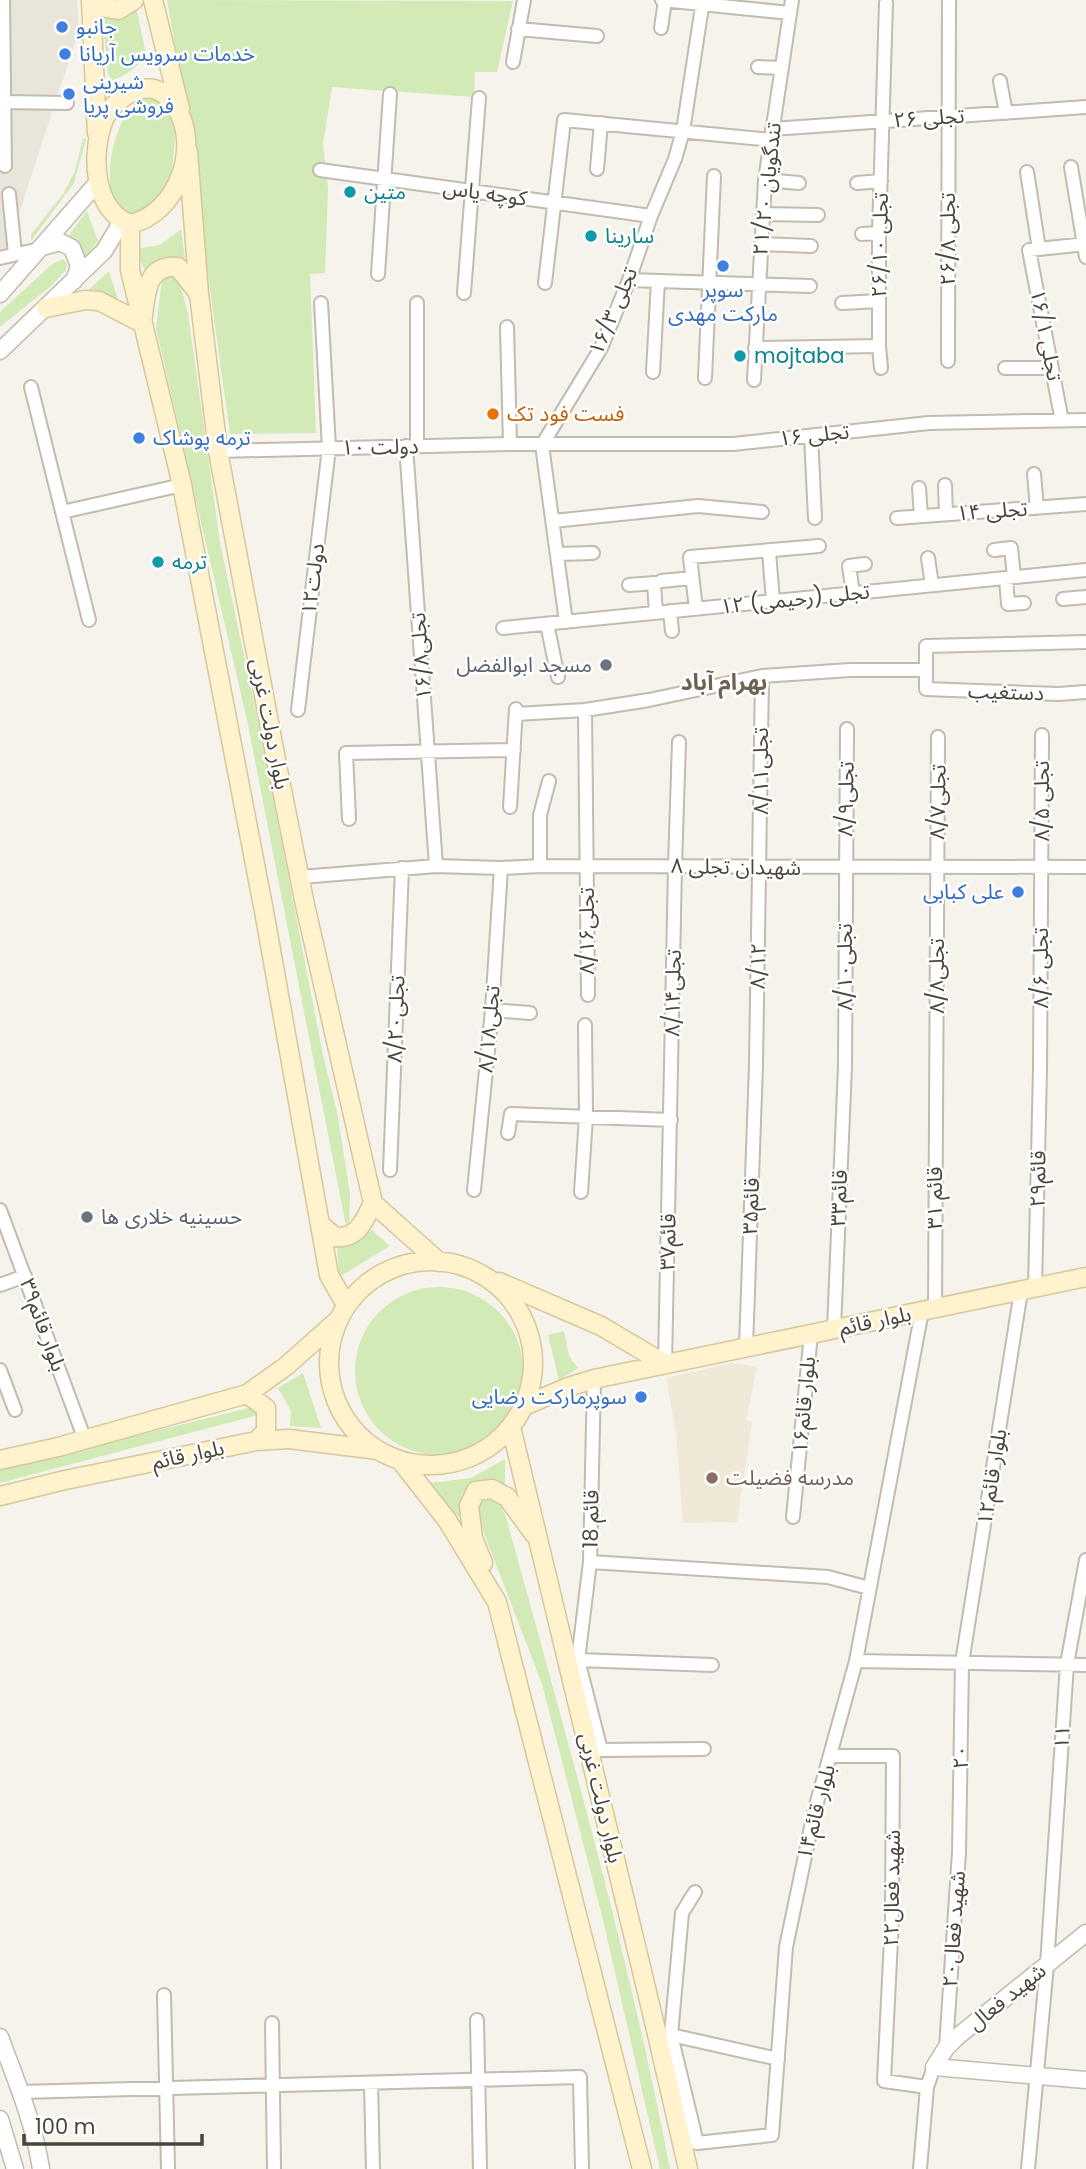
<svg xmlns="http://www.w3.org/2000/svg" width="1086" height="2169" font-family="Poppins,'Noto Sans Arabic',sans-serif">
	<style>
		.residential { fill: #eae5da }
		.education { fill: #efe8d6 }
		.green { fill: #d2eab5 }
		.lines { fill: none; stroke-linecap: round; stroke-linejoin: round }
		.minor-casing { stroke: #c2bbae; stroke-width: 16 }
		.tertiary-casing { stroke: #c2bbae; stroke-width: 19 }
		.secondary-casing { stroke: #d6c79b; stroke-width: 21 }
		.minor { stroke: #fff; stroke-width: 12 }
		.tertiary { stroke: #fff; stroke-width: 16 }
		.secondary { stroke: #fff3cd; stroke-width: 18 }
		.shop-dot { fill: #3f7fe0; stroke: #fff; stroke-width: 2.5 }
		.culture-dot { fill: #0f9aa8; stroke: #fff; stroke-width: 2.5 }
		.food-dot { fill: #e8710a; stroke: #fff; stroke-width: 2.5 }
		.worship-dot { fill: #6b7280; stroke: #fff; stroke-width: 2.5 }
		.education-dot { fill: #8d6e63; stroke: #fff; stroke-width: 2.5 }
		.labels { text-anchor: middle; stroke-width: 5; stroke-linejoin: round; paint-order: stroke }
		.shop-label { font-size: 21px; fill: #366cbe; stroke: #fff; text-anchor: start }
		.street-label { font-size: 21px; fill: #4b4439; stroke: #fff }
		.culture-label { font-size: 21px; fill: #0d838f; stroke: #fff; text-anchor: start }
		.food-label { font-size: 21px; fill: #c56008; stroke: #fff; text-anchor: start }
		.worship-label { font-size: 21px; fill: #5b616d; stroke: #fff; text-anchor: end }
		.education-label { font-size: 21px; fill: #785e54; stroke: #fff; text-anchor: start }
		.neighbourhood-label { font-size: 23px; font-weight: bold; fill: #6e6250; stroke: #fff }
	</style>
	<rect width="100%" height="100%" fill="#f6f3ec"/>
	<path class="residential" d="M0,0H77L79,30L7,250L0,252Z"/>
	<path class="education" d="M732,1363L757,1367L746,1420L752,1422L737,1522L683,1523L676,1433L666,1378Z"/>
	<path class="green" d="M167,0L513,1L497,72H475L474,97L332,87L323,144L328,188L325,273L310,274L316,433L230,434L179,66Z
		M136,7L146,54C139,66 125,77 112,80L108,74L102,13L112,18Z
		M147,96L162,98L176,126L172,172L162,200L139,217C135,215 127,215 123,212C95,192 116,103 147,96Z
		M83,138L86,139L74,183L31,241V234L63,194L75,171Z
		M87,211L98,241L85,257L78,246L66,239Z
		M181,229L185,259C166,254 157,262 148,279L136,249L160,245Z
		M63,259L67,264L66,270L51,286L0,327V312L51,265Z
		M109,271L118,300L104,295H83Z
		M169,273C183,280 183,299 188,313L220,543L259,726L323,1055L337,1112L350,1193L349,1229L345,1221L247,720L156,328L162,279Z
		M372,1230L390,1246L339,1277L337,1245L349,1246Z
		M355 1371a84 84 0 1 1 168 0a84 84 0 1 1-168 0Z
		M564,1331L569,1356L578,1368L559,1380L548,1335Z
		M303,1373L321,1428L290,1426L291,1411L278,1388Z
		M253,1407L258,1415L0,1483V1469Z
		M505,1459V1485L493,1482L474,1481L462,1494L460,1518L423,1484L471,1478Z
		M489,1495L498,1500L506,1517C565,1733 628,1949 670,2169H660L603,1920L542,1684L479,1520L477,1506L479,1499Z"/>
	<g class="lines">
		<g class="minor-casing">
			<path id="minor" d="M3,0L5,166
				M662,0L790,13
				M661,28L665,0
				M518,29L597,36
				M513,62L524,0
				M758,67L782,68
				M1000,81L1006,113
				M4,102L67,103
				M772,129L1086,107
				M1071,167L1086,257
				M597,169L601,123
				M320,170L651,216
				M1027,172L1039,249
				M765,180L799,183
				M857,183L881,181
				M9,194L15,254
				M763,214L818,215
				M862,234L879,233
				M761,244L811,246
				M0,258L40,249
				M378,274L390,94
				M629,280L810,286
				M545,283L564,120L771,140
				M464,293L479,98
				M417,303V446
				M842,303L879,301
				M507,327L510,444
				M755,348L879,346
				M948,361L949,0
				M881,368L879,346V233L886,3
				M1005,368H1052
				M653,372L658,281
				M705,378L714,176
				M754,380L765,180L792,0
				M31,387L89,620
				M1062,421L1029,250L1086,244
				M811,436L815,518
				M542,445L601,348L629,280L651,216L675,159L683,131L703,0
				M542,445L566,622
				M406,446L436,866
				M218,451L510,444H733L929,423L1086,420
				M1034,474L1037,508
				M945,485L946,514
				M919,488L921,516
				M62,512L182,485
				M897,518L1086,504
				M553,521L698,506L762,512
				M994,550L1011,548L1014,577
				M769,552L773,601
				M557,554L593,553
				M928,558L932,585
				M1006,578L1008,604L1024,603
				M661,581L692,578
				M629,585L654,583L656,613
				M853,593L849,566L865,564
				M1063,599L1086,597
				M696,609L690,557L819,546
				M670,611L672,631
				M547,624L558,677
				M503,628L1086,570
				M1086,642L926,646V689L1058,694L1086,692
				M298,710L329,448L321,303
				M585,710L588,995
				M516,714L585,710L649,700L762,676L850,670H926
				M510,807L516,709
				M349,819L346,753L514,750
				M540,866V815L549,781
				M301,877L436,866L501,868L540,866L1086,867
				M492,1010L530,1013
				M508,1133L511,1114L671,1120
				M390,1170L402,868
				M474,1190L492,1010L501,868
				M581,1192L586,1117L585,1025
				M0,1210L85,1440
				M0,1285L25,1276
				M1035,1288L1040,1069L1042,735
				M935,1309L938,737
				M834,1329L845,1066L847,729
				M746,1347L756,1065L762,676
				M665,1364L675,866L679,742
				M0,1370L15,1410
				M594,1379L590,1562L578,1660L601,1750L704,1749
				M793,1517L811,1334
				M590,1562L828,1577L869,1588
				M578,1660L712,1665
				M856,1661L1086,1665
				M831,1756H893L892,1919L884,2081L927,2087
				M695,1892L682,1913L671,2035L778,2059
				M164,1995L168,2169
				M477,2020L480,2169
				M272,2023L274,2169
				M671,2035L697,2143L772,2135L786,1947L814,1813L856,1661L922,1311
				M946,2048L959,1852L962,1663L1021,1291
				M371,2083L373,2169
				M20,2092L580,2077L582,2169
				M920,2169L927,2087L934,2067
				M1028,2169L1047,1965L1067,1664L1086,1560"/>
		</g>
		<g class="tertiary-casing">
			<path id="tertiary" d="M42,247L60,242L72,248L79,266L74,281
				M0,294L98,182
				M0,351L104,251L122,221
				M1086,1933L957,2037L946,2048L934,2067L1086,2080
				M0,2037C16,2080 34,2123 41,2169
				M0,2119L15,2169"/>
		</g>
		<g class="secondary-casing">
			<path id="secondary" d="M91,0L97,133
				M95,0L101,7L118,10L134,0
				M153,0L180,109
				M138,89C143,89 149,88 154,89C162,91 170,99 175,106C202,145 178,214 130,224C93,210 91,154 103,122C109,106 123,96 138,89Z
				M188,152L199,294L218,451L277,765L305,905L373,1203L439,1262
				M130,224V270L182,485L264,911L329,1275L346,1305
				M46,308L85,300L99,301L142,323C146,297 144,264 178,267L199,294
				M320,1224L335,1237C358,1239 364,1221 373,1203
				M329 1363a102 102 0 1 1 204 0a102 102 0 1 1-204 0Z
				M499,1282L601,1326L665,1364
				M247,1394L266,1408V1431L256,1441
				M524,1406L568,1387L594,1379L1086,1277
				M511,1427L653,2017L688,2169
				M0,1460L58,1447L247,1394L285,1367L338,1320
				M400,1460L447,1520L497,1602L642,2169
				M0,1496L65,1480L256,1441L289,1439L378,1450
				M483,1563L473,1538L469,1506L476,1491L492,1489L507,1497L534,1534"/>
		</g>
		<use href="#minor" class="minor"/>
		<use href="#tertiary" class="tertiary"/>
		<use href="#secondary" class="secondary"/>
	</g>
	<g class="shop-dot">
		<circle cx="62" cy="27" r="7"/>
		<circle cx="65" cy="54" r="7"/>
		<circle cx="69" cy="94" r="7"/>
		<circle cx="723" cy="266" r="7"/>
		<circle cx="139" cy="438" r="7"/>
		<circle cx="1018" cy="892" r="7"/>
		<circle cx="641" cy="1397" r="7"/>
	</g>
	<g class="culture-dot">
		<circle cx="350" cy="192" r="7"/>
		<circle cx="591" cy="236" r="7"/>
		<circle cx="740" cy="356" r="7"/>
		<circle cx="158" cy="562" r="7"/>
	</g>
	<circle class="food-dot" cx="493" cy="414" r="7"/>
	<g class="worship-dot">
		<circle cx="606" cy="665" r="7"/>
		<circle cx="87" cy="1217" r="7"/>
	</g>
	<circle class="education-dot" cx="712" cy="1478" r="7"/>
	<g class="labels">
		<g class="shop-label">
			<text x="76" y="34">جانبو</text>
			<text x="79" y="61">خدمات سرویس آریانا</text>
			<text x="83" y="89">شیرینی<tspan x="83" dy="24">فروشی پریا</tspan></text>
			<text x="723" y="297" text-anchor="middle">سوپر<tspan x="723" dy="24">مارکت مهدی</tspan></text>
			<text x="153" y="445">ترمه پوشاک</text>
			<text x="1004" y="899" text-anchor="end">علی کبابی</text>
			<text x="627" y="1404" text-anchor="end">سوپرمارکت رضایی</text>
		</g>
		<g class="street-label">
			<text transform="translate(929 118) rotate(-4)" y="7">۲۶ تجلی</text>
			<text transform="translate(767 189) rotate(-84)" y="7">۲۱/۲۰ تندگویان</text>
			<text transform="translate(485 193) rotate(8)" y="7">کوچه یاس</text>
			<text transform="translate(948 239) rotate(-90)" y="7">۲۶/۸ تجلی</text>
			<text transform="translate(880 245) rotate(-89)" y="7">۲۶/۱۰ تجلی</text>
			<text transform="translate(613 311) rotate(-67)" y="7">۱۶/۳ تجلی</text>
			<text transform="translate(1046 335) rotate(79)" y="7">۱۶/۱ تجلی</text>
			<text transform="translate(814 435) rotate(-6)" y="7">۱۶ تجلی</text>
			<text transform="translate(380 447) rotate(-1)" y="7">۱۰ دولت</text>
			<text transform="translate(992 511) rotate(-4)" y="7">تجلی ۱۴</text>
			<text transform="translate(313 579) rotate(-83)" y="7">۱۲دولت</text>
			<text transform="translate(795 599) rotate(-6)" y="7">۱۲ تجلی (رحیمی)</text>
			<text transform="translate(421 656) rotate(-94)" y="7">تجلی۱۶/۸</text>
			<text transform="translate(1006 692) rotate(2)" y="7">دستغیب</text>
			<text transform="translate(270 724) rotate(79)" y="7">بلوار دولت غربی</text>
			<text transform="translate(761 771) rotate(-90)" y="7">تجلی۸/۱۱</text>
			<text transform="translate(846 799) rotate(-89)" y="7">تجلی۸/۹</text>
			<text transform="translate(1042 801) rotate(-90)" y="7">تجلی ۸/۵</text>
			<text transform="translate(938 802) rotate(-89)" y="7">تجلی۸/۷</text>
			<text transform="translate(736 867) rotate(1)" y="7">شهیدان تجلی ۸</text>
			<text transform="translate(587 931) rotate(-90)" y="7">تجلی۸/۱۶</text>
			<text transform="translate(758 966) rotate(-89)" y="7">۸/۱۲</text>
			<text transform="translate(845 967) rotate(-90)" y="7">تجلی۸/۱۰</text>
			<text transform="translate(1041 968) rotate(-90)" y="7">تجلی ۸/۶</text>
			<text transform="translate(937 976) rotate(-90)" y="7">تجلی۸/۸</text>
			<text transform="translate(673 993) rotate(-89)" y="7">تجلی۸‌/۱۴</text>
			<text transform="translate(396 1019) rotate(-88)" y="7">تجلی۸/۲۰</text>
			<text transform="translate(489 1029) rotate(-85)" y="7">تجلی۸/۱۸</text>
			<text transform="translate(1038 1179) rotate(-89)" y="7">قائم۲۹</text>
			<text transform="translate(839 1198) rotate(-88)" y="7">قائم۳۳</text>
			<text transform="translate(935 1198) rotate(-90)" y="7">قائم ۳۱</text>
			<text transform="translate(751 1206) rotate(-88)" y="7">قائم۳۵</text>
			<text transform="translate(668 1242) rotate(-89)" y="7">قائم۳۷</text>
			<text transform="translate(875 1321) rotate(-12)" y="7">بلوار قائم</text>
			<text transform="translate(43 1325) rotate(70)" y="7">بلوار قائم۳۹</text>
			<text transform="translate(804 1405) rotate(-85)" y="7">بلوار قائم۱۶</text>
			<text transform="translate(188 1455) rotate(-12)" y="7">بلوار قائم</text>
			<text transform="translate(992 1477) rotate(-81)" y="7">بلوار قائم۱۲</text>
			<text transform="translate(591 1519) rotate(-89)" y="7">18 قائم</text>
			<text transform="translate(1062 1737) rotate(-86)" y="7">۱۱</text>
			<text transform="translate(961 1757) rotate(-89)" y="7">۲۰</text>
			<text transform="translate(601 1798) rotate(77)" y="7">بلوار دولت غربی</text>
			<text transform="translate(816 1812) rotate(-75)" y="7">بلوار قائم۱۴</text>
			<text transform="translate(892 1888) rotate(-89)" y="7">شهید فعال۲۲</text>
			<text transform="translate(954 1929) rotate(-86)" y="7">شهید فعال۲۰</text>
			<text transform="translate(1007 1997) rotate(-39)" y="7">شهید فعال</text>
		</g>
		<g class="culture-label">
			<text x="364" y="199">متین</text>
			<text x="605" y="243">سارینا</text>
			<text x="754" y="363">mojtaba</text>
			<text x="172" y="569">ترمه</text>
		</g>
		<g class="food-label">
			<text x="507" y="421">فست فود تک</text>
		</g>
		<g class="worship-label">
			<text x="592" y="672">مسجد ابوالفضل</text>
			<text x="101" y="1224" text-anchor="start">حسینیه خلاری ها</text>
		</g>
		<g class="education-label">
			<text x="726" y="1485">مدرسه فضیلت</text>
		</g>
		<g class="neighbourhood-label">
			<text x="724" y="690">بهرام آباد</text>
		</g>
	</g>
	<path d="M24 2134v10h178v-10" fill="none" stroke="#4b4439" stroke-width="3.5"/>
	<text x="35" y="2134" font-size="21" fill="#4b4439" stroke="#ffffff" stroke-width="5" paint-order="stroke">100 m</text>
</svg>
